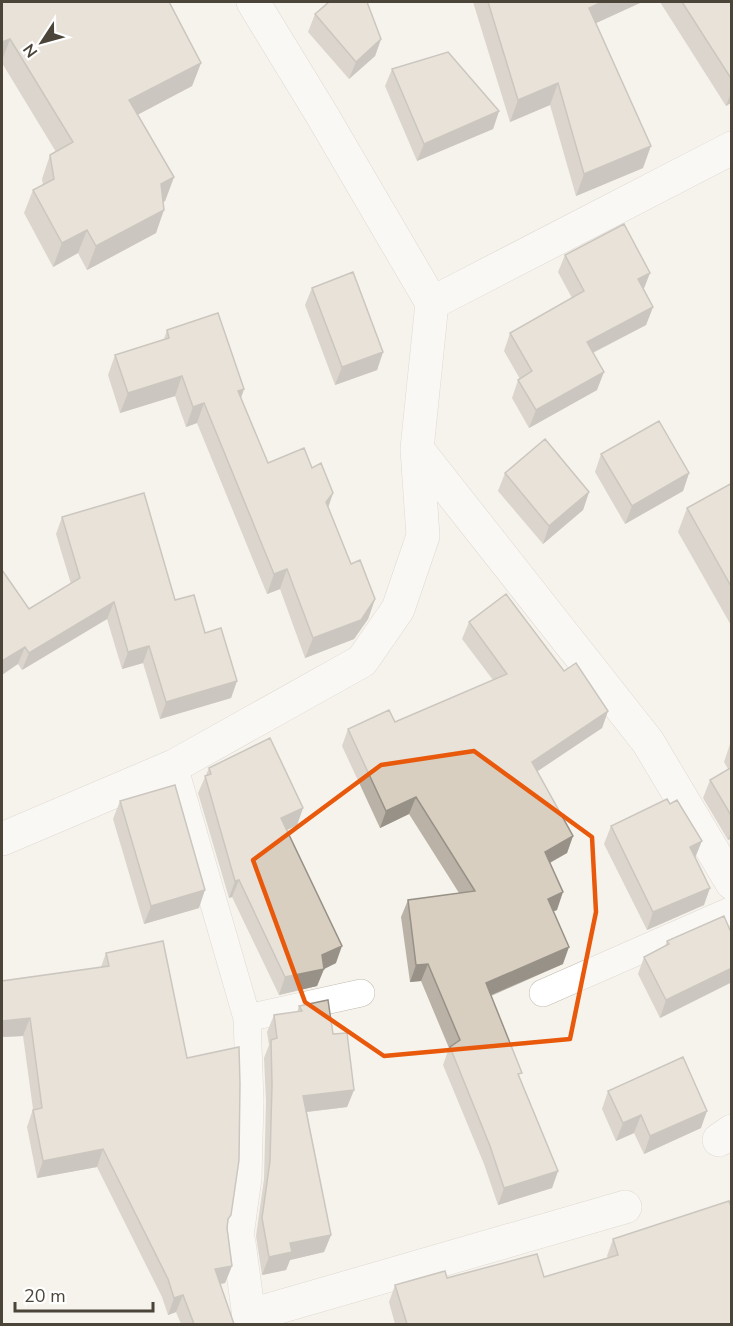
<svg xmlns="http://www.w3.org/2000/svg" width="733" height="1326" font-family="'Nunito Sans',sans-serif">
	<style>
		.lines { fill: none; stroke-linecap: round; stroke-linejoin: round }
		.service-casing { stroke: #c2bbae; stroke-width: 28 }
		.minor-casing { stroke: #c2bbae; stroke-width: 34 }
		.service { stroke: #fff; stroke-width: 27 }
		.minor { stroke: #fff; stroke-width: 33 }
		.wall { fill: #bab2a6 }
		.shaded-wall { fill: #979187 }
		.building { fill: #d8cfc1; stroke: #979187; stroke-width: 1.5 }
		.marked { fill: none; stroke: #e8590c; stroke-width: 4.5; stroke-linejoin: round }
	</style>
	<rect width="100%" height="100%" fill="#f6f3ec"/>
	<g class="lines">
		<g class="service-casing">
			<path id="service" d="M174,766L247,1018L250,1101L248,1178L239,1243
				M543,993L732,910
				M247,1018L361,993"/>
		</g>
		<g class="minor-casing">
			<path id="minor" d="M432,303L732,148
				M417,449L648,742L732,883
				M2,839L174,766L362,661L398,609L423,536L417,449L432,303L322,115L253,2
				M719,1140L732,1131
				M239,1243L250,1324
				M248,1316L625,1207"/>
		</g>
		<use href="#service" class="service"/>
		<use href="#minor" class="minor"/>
	</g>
	<path class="wall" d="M2,2H170L201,63L192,86L137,115L174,177L165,201L163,202L156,233L87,270L78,253L53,267L24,213L33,190L43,185L42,179L50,155L56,152L2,63Z
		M473,2H642L596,23L643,168L576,196L550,105L510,122Z
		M660,2H732V102L726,106Z
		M315,14L381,39L375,56L349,79L308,32Z
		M392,69L499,111L493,129L417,161L385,86Z
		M565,255L644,289L653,307L646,325L593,353L597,390L529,428L512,398L518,380L520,379L504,351L510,333L572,298L558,272Z
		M312,288L383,352L377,370L335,385L305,305Z
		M167,330L244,389L241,398L268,463L312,468L333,493L328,508L351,564L375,599L368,619L354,639L305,658L280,589L267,594L197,423L186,427L175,396L120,413L108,375L115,355L164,339Z
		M601,454L689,473L683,491L625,524L595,472Z
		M505,473L589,492L583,510L543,544L498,491Z
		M732,483V627L678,532L687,508Z
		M62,517L175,600L205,633L237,681L231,698L160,719L143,663L122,669L107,619L22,670L18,664L29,609L71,584L56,534Z
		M469,622L564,671L608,711L602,728L537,771L573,836L567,853L550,863L557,910L553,911L563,964L491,996L520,1078L558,1171L552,1188L498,1205L484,1164L443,1065L449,1048L421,981L410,982L401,917L408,900L459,893L409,814L380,828L342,746L348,729L395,722L493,680L462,639Z
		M732,743V838L728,840L703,798L710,780L728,769L724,762L730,744Z
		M209,768L303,808L297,825L287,830L336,963L324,969L317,986L279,995L232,897L229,898L198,793Z
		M120,801L199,908L144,924L113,819Z
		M611,826L696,858L704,905L647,930L604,844Z
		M732,929V982L660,1018L638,974L644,957L665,946L667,941Z
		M106,953L187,1058L227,1225L232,1266L225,1283L220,1284L234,1324H181L176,1312L168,1315L162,1297L97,1167L37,1178L27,1127L33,1109L23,1036L2,1037L101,967Z
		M299,1006L333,1034L354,1090L347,1107L307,1112L331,1235L324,1252L290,1260L286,1270L262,1275L256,1236L264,1179L266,1101L264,1058L269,1045L267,1032L274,1015L297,1012Z
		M608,1091L701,1128L644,1154L634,1133L616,1141L602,1109Z
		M613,1239L732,1324H395L389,1302L395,1285L447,1278L544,1277L608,1258L607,1256Z"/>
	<path class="shaded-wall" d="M602,2H642L581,30L589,8Z
		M10,39L2,61V42Z
		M381,39L375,56L349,79L356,62Z
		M201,63L192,86L120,124L129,100Z
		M558,83L550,105L510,122L518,100Z
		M732,90V102L726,106Z
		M499,111L493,129L417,161L424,144Z
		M651,146L643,168L576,196L584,174Z
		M174,177L165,201L152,208L161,184Z
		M164,210L156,233L87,270L96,246Z
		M87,230L78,253L53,267L62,243Z
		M650,273L643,291L638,279Z
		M653,307L646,325L580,359L587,342Z
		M383,352L377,370L335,385L342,367Z
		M604,372L597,390L529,428L536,410Z
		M182,376L175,396L120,413L128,393Z
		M244,389L237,409L238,391Z
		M204,403L197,423L186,427L193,407Z
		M689,473L683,491L625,524L632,506Z
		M589,492L583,510L543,544L549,526Z
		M333,493L326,513V502Z
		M287,569L280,589L267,594L274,574Z
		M375,599L368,619L354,639L305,658L313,638Z
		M114,602L107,619L22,670L29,653Z
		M149,646L143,663L122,669L128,652Z
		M25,647L18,664L2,675V661Z
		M237,681L231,698L160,719L166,702Z
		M608,711L602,728L526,779L532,762Z
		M416,797L409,814L380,828L386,811Z
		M303,808L297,825L275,836L281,818Z
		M732,830V838L728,840Z
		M573,836L567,853L538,869L545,852Z
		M702,841L695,858L690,847Z
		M239,880L232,897L229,898L235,881Z
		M710,888L704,905L647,930L653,912Z
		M205,890L199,908L144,924L151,906Z
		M563,892L557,910L542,916L548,899Z
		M342,946L336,963L324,969L317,986L279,995L285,977L322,955Z
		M569,947L563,964L479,1000L486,983Z
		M428,964L421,981L410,982L416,965Z
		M732,968V982L660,1018L666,1000Z
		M30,1018L23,1036L2,1037V1021Z
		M354,1090L347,1107L297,1113L303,1096Z
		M707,1111L701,1128L644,1154L650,1136Z
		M641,1115L634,1133L616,1141L623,1123Z
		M103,1149L97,1167L37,1178L43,1161Z
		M558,1171L552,1188L498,1205L504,1188Z
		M331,1235L324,1252L290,1260L286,1270L262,1275L269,1257L290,1243Z
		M232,1266L225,1283L209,1286L215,1269Z
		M183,1295L176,1312L168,1315L174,1298Z"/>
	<path class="building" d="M2,2H169L201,63L129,100L174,177L161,184L164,210L96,246L87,230L62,243L33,190L54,179L50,155L73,142L10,39L2,42Z
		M329,2H367L381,39L356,62L315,14Z
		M488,2H602L589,8L651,146L584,174L558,83L518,100Z
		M682,2H732V80Z
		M448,52L499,111L424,144L392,69Z
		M624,224L650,273L638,279L653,307L587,342L604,372L536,410L518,380L532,371L510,333L584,291L565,255Z
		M353,272L383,352L342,367L312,288Z
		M218,313L244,389L238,391L268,463L304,448L312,468L321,463L333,493L326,502L351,564L360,560L375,599L361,620L313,638L287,569L274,574L204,403L193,407L182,376L128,393L115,355L169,338L167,330Z
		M659,421L689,473L632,506L601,454Z
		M545,439L589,492L549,526L505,473Z
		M732,483V588L687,508Z
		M144,493L175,600L194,595L205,633L221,628L237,681L166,702L149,646L128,652L114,602L29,653L25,647L2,661V570L29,609L80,578L62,517Z
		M506,594L564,671L576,663L608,711L532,762L573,836L545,852L563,892L548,899L569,947L486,983L522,1073L518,1074L558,1171L504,1188L490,1146L450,1047L460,1040L428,964L416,965L408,900L475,891L416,797L386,811L348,729L389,710L395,722L507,674L469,622Z
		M270,738L303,808L281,818L342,946L322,955L324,969L285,977L239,880L235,881L205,776L211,774L209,768Z
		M732,767V817L710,780Z
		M175,785L205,890L151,906L120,801Z
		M667,799L670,804L677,800L702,841L690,847L710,888L653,912L611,826Z
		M724,916L730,930L732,929V968L666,1000L644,957L669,944L667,941Z
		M163,941L187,1058L239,1047L240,1084L239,1160L231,1215L228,1219L227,1228L232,1266L215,1269L234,1324H194L183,1295L174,1298L168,1279L103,1149L43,1161L33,1110L42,1108L30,1018L2,1021V981L109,966L106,953Z
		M328,1000L333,1034L347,1033L354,1090L303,1096L331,1235L290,1243L292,1252L269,1257L262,1218L270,1161L272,1084L271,1040L277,1038L274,1015L302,1011L299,1006Z
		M683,1057L707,1111L650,1136L641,1115L623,1123L608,1091Z
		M729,1201L732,1209V1324H407L395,1285L445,1271L447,1278L537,1254L544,1277L618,1255L613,1239Z"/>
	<path d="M0 0H733V1326H0ZM474,751L592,837L596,912L570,1039L384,1056L305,1002L253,860L381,765Z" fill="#f6f3ec" fill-opacity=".55" fill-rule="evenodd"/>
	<path class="marked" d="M474,751L592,837L596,912L570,1039L384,1056L305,1002L253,860L381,765Z"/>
	<rect width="733" height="1326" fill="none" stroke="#4b4439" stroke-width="6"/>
	<g transform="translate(42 42) rotate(234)" stroke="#ffffff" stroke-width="4.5" paint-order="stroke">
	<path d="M0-4.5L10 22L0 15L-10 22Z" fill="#4b4439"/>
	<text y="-9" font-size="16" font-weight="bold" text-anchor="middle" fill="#4b4439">N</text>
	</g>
	<path d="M15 1302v9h138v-9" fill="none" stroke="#4b4439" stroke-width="3"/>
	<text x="24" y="1302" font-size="18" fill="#4b4439" stroke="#ffffff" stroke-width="4.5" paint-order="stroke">20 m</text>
</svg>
